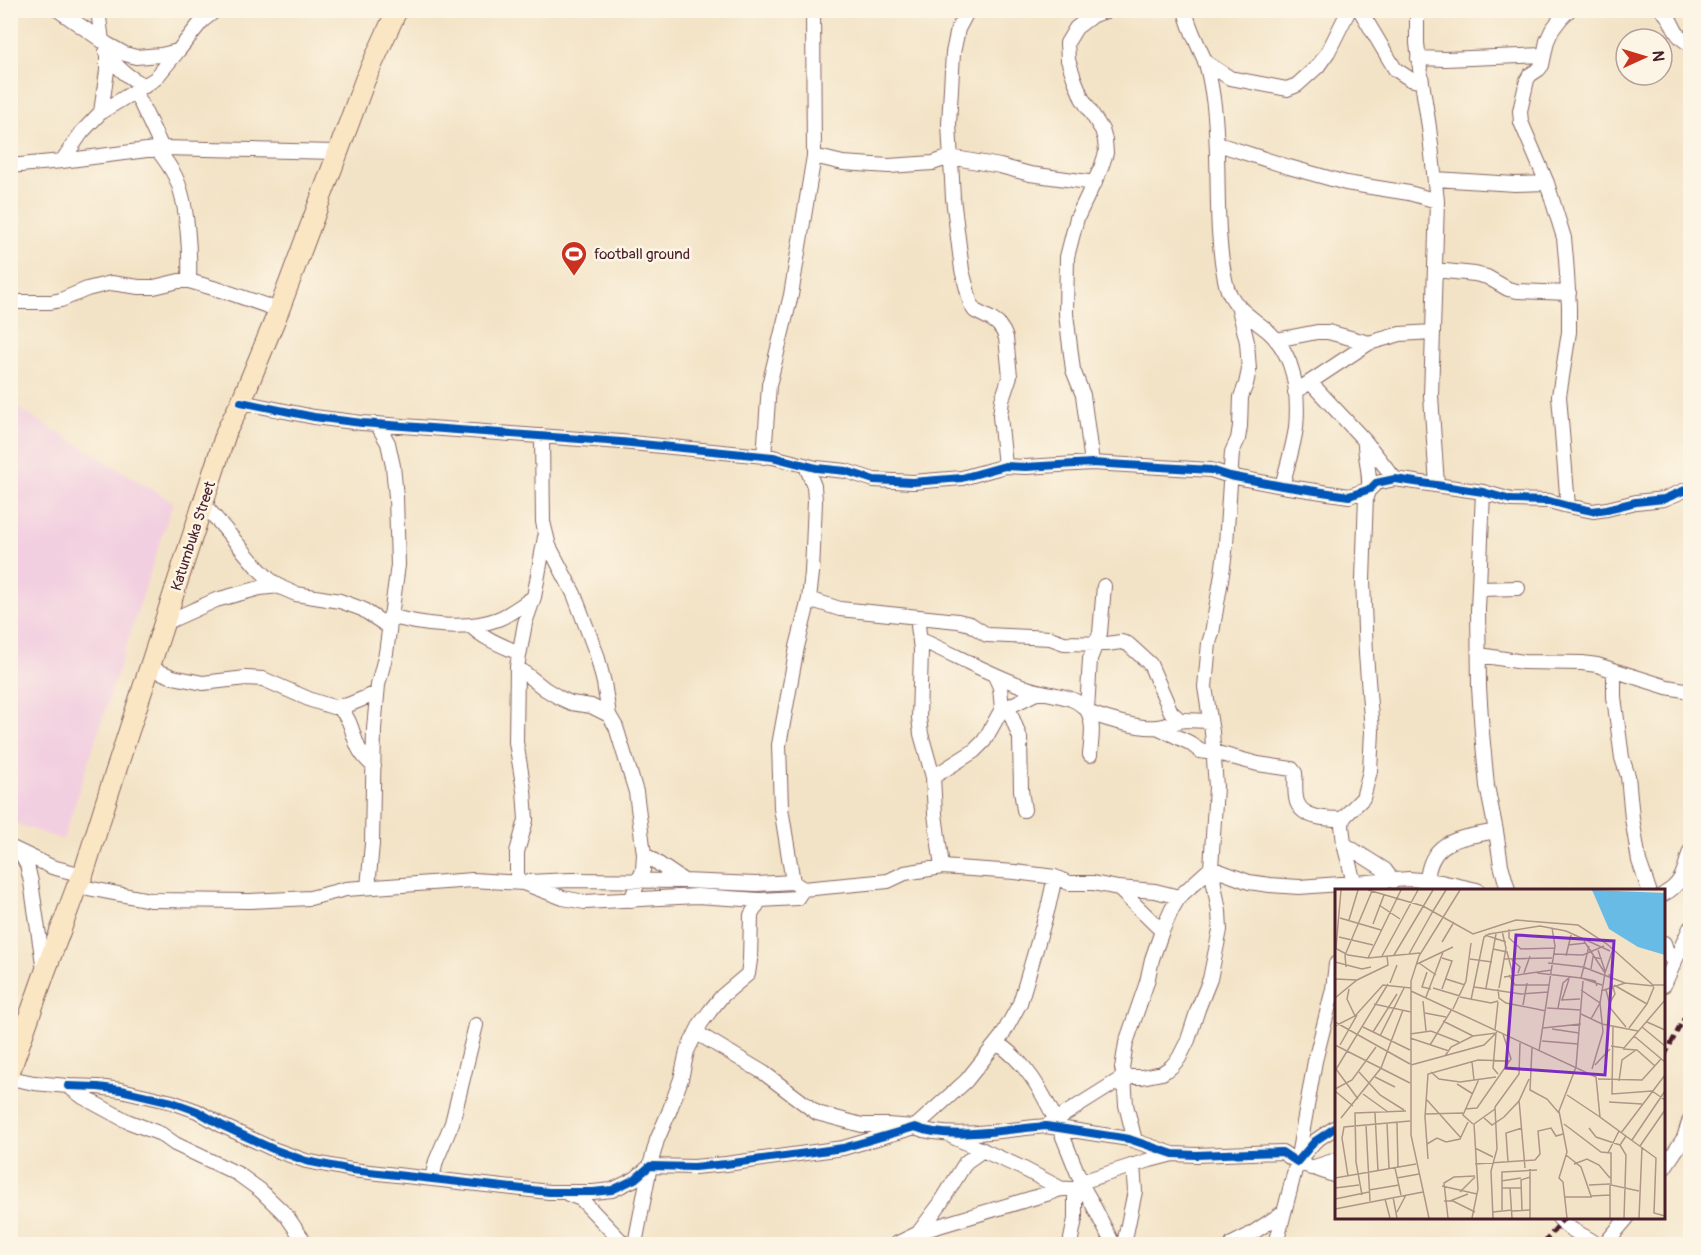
<svg xmlns="http://www.w3.org/2000/svg" width="1701" height="1255" font-family="Pangolin,sans-serif">
	<style>
		.built { fill: #f2cfe0 }
		.lines { fill: none; stroke-linecap: round; stroke-linejoin: round }
		.minor-casing { stroke: #856461; stroke-width: 16 }
		.secondary-casing { stroke: #856461; stroke-width: 22 }
		.minor { stroke: #fff; stroke-width: 14 }
		.secondary { stroke: #fbe6c4; stroke-width: 20 }
		.rail { stroke: #4a1f2b; stroke-width: 4.5; stroke-dasharray: 9 4.5; stroke-linecap: butt }
		.cycleway-casing { stroke: #fcf5e5; stroke-width: 11 }
		.cycleway { stroke: #0057b8; stroke-width: 8 }
		.labels { text-anchor: middle; stroke-width: 5; stroke-linejoin: round; paint-order: stroke }
		.poi-label { font-size: 15px; fill: #4a1f2b; stroke: #fcf5e5; text-anchor: start }
		.street-label { font-size: 15px; fill: #4a1f2b; stroke: #fcf5e5 }
		.inset-road { fill: none; stroke: #af9588; stroke-width: 1.5 }
		.view { fill: #7b2cbf; fill-opacity: 0.15; stroke: #7b2cbf; stroke-width: 3 }
		.inset-edge { fill: none; stroke: #4a1f2b; stroke-width: 3 }
	</style>
	<rect width="100%" height="100%" fill="#fcf5e5"/>
	<filter id="ink" filterUnits="userSpaceOnUse"><feTurbulence type="fractalNoise" baseFrequency=".0167" numOctaves="2"/><feDisplacementMap in="SourceGraphic" scale="12" xChannelSelector="R" yChannelSelector="G"/><feConvolveMatrix kernelMatrix="1 2 1 2 8 2 1 2 1" color-interpolation-filters="sRGB"/></filter>
	<filter id="wash" filterUnits="userSpaceOnUse"><feTurbulence type="fractalNoise" baseFrequency=".008" numOctaves="4" result="noise"/><feDisplacementMap in="SourceGraphic" scale="24" xChannelSelector="R" yChannelSelector="G"/><feGaussianBlur stdDeviation="1.35" result="paint"/><feColorMatrix in="noise" values="0 0 0 0 0 0 0 0 0 0 0 0 0 0 0 0 0 1.4 0 .05"/><feComposite in="paint" operator="in"/></filter>
	<g filter="url(#wash)">
		<rect width="100%" height="100%" fill="#f3e3c6"/>
		<path class="built" d="M11,404L173,502L63,840L11,822Z"/>
	</g>
	<g filter="url(#ink)">
		<g class="lines">
			<g class="minor-casing">
				<path id="minor" d="M58,10L107,44L125,54L136,57L161,55L178,51L202,21L216,10
					M98,10L102,41
					M968,10L958,29L953,53L949,124L953,198L962,270L971,305L975,311L991,319L998,324L1003,331L1006,338L1010,376L1002,400L1000,416L1005,466
					M1185,10C1189,29 1198,44 1205,61C1210,75 1212,91 1214,106C1221,165 1213,226 1226,284C1231,306 1252,318 1268,331C1295,355 1299,394 1296,428C1293,448 1287,467 1282,486
					M1360,10L1395,69L1410,79L1422,82
					M1417,10V43L1420,69L1429,127L1437,201L1431,396L1437,485
					M1662,10C1676,22 1670,33 1690,44
					M106,52C117,68 128,77 145,86
					M1418,58L1445,59L1544,55
					M1205,62L1230,78L1287,89L1297,85L1318,66L1328,52L1349,10
					M135,91L162,148
					M101,112L107,71V44
					M1218,144L1289,167L1346,183L1409,193L1437,201
					M157,149C163,157 170,166 175,176C188,202 190,252 189,281
					M814,156L843,163L889,166L933,163L950,157L1000,166L1030,174L1095,183
					M62,161L82,132L101,112L155,79L178,51
					M10,166L62,161L162,148L337,152
					M1435,179L1515,184L1547,183
					M1435,270L1475,274L1487,277L1508,289L1517,291L1569,293
					M10,302H51L61,300L87,289L111,283L139,287H154L179,281H189L227,292L279,310
					M1276,340L1317,332H1328L1369,343
					M1310,382L1365,441L1395,479
					M1295,392L1369,343L1400,334L1432,332
					M241,402L314,417L362,423L621,442L773,457L816,468L846,471L874,480L913,482L937,480L962,478L1005,466L1026,467L1092,463L1211,470L1230,476L1282,486L1349,496L1370,489L1376,483L1395,479L1483,492L1511,500L1549,501L1568,506L1593,511L1607,509L1636,502L1664,499L1690,488
					M542,436L543,522L549,546L574,594L597,655L604,683L609,715L616,727L636,792L644,854L643,870L631,900
					M764,457L769,385L791,295L814,156L813,10
					M1092,463L1083,395L1073,370L1066,314L1067,257L1077,218L1101,168L1106,153L1105,140L1102,130L1082,98L1074,78L1068,60L1067,43L1076,28L1093,15L1109,10
					M1483,492L1478,610L1479,687L1482,733L1487,786L1496,831L1501,865L1508,890
					M203,503L257,567L269,579L282,588L296,594L340,601L362,609L389,627
					M1568,506L1559,396L1569,332V306L1566,259L1564,238L1547,183L1521,122L1520,111L1527,80L1530,75L1539,69L1542,65L1547,41L1552,30L1561,18L1569,10
					M1480,589L1518,588
					M809,599L840,609L958,621L970,624L987,635L1050,638L1064,643L1107,644L1121,642L1128,644L1150,664L1171,712L1179,719L1184,720L1209,721
					M390,616C421,625 467,631 498,619C511,614 522,605 534,597
					M917,617L921,650L919,718L921,734L933,777L935,814L942,867
					M165,623L216,600L260,588L279,586
					M470,625C484,639 501,645 519,653
					M921,640C955,655 987,673 1022,686C1037,693 1055,693 1071,699C1083,703 1083,709 1093,714C1108,720 1141,729 1157,727C1165,726 1175,722 1184,720
					M1480,655L1523,662L1582,663L1597,665L1667,687L1690,691
					M517,667L545,689L560,698L571,703L591,706L609,715
					M150,668L173,677L203,683L246,678L263,679L311,700L333,707L348,705L377,693
					M1614,671V697L1622,758L1628,776L1632,818L1639,861L1649,890
					M995,676L1000,687L1002,709L1008,707L1020,738L1021,790L1024,810
					M337,706C359,725 348,747 374,766
					M1008,707L1034,694L1042,692
					M1157,727L1190,743L1200,751L1221,754L1258,764L1292,769L1295,773C1296,782 1294,793 1297,802C1303,819 1328,819 1343,819
					M1090,755C1091,740 1095,724 1087,710L1090,659L1100,633L1104,586
					M933,777L974,751L984,741L1002,709
					M1344,844L1385,870L1393,881
					M10,847L52,867L83,875
					M20,852L27,865L31,882L44,970
					M644,854L684,881L756,884L793,882
					M1427,881C1430,838 1462,838 1496,831
					M517,882V852L526,820L524,790L516,742L517,667L525,623L534,597L545,537
					M528,882L571,880L684,881
					M1354,883L1344,844L1342,825L1343,819L1346,815L1363,798L1370,771L1372,731L1366,654L1363,580L1366,496C1374,483 1364,457 1365,441
					M77,886L150,900L250,901L310,898L346,889L473,880L523,883L563,898L585,902L697,896L760,900L797,898L803,889L888,881L905,873L942,867L1015,872L1055,877L1069,883H1093L1118,888L1155,891L1179,897
					M368,887L372,844L374,729L378,685L386,653L398,565L396,497L393,466L388,443L377,424
					M1118,888L1162,931
					M803,889L793,882L781,808L779,745L797,647L809,599L812,573L815,501L814,486L806,466
					M1664,894C1683,884 1684,870 1690,851
					M1664,943L1668,955L1674,962
					M1664,985L1690,928
					M697,1033L764,1073L817,1113L862,1125H887L915,1127L966,1081L1002,1036L1020,1003L1048,908L1055,877
					M997,1043C1026,1062 1042,1091 1056,1121
					M10,1078L34,1083L68,1086L83,1097L127,1121L161,1134L175,1144L238,1174L260,1190L286,1215L306,1244
					M68,1086L98,1087L121,1090L172,1102L197,1111L223,1126L273,1149L306,1161L352,1170L549,1192H593L612,1190L635,1179L650,1166L694,1167L726,1164L843,1148L915,1127C949,1141 1009,1129 1046,1126L1129,1139L1173,1154L1196,1155L1282,1152L1297,1162L1315,1141L1336,1127
					M1046,1126L1124,1077H1142L1162,1073L1171,1067L1179,1058L1188,1040L1198,1009L1210,979L1220,930L1219,911L1211,868L1249,882L1270,885L1299,887L1409,879L1441,882L1477,890
					M1059,1127L1084,1189L1092,1203L1113,1244
					M951,1136L1022,1168L1060,1188
					M1135,1141L1126,1105L1124,1077L1122,1068L1126,1043L1147,982L1152,959L1162,931L1172,909L1179,897L1211,868L1216,787L1212,732L1205,687L1209,643L1212,633L1222,574L1226,544L1232,452L1238,439L1240,426L1241,397L1246,384L1249,370L1247,342L1238,305
					M1297,1162L1336,1176
					M1311,1168L1336,1160
					M1664,1168L1684,1138L1690,1119
					M432,1179L436,1161L452,1123L476,1025
					M1081,1182L1150,1160L1173,1154
					M568,1194L581,1199L624,1244
					M1559,1218C1568,1231 1584,1234 1596,1244
					M919,1232L940,1204L966,1162L983,1150
					M635,1244L650,1166L657,1140L669,1112L681,1079L687,1051L701,1023L710,1011L722,996L748,974L750,960L751,915L760,900
					M896,1244L925,1230L1053,1192C1063,1186 1072,1190 1084,1189
					M1070,1244L1075,1219V1190
					M1124,1244L1135,1191L1133,1165
					M1232,1244L1248,1236L1284,1212
					M1276,1244L1297,1162L1315,1061L1333,989L1336,964
					M1605,1244L1627,1218"/>
			</g>
			<g class="secondary-casing">
				<path id="secondary" d="M10,1071L45,972L77,886L83,875L109,792L227,430L241,402L279,310L365,80L397,10"/>
			</g>
			<use href="#minor" class="minor"/>
			<use href="#secondary" class="secondary"/>
			<path class="rail" d="M1664,1057L1690,1007
				M1543,1244L1564,1218"/>
			<g class="cycleway-casing">
				<path id="cycleway" d="M241,402L314,417L362,423L621,442L773,457L816,468L846,471L874,480L913,482L937,480L962,478L1005,466L1026,467L1092,463L1211,470L1230,476L1282,486L1349,496L1370,489L1376,483L1395,479L1483,492L1511,500L1549,501L1568,506L1593,511L1607,509L1636,502L1664,499L1690,488
					M68,1086L98,1087L121,1090L172,1102L197,1111L223,1126L273,1149L306,1161L352,1170L549,1192H593L612,1190L635,1179L650,1166L694,1167L726,1164L843,1148L915,1127C949,1141 1009,1129 1046,1126L1129,1139L1173,1154L1196,1155L1282,1152L1297,1162L1315,1141L1336,1127"/>
			</g>
			<use href="#cycleway" class="cycleway"/>
		</g>
	</g>
	<defs>
		<g id="stadium-pin" transform="scale(1.35)"><path d="M0 17L-7.5 6A9.5 9.5 0 1 1 7.5 6Z" fill="#c8321e" stroke="#fcf5e5"/><path d="M0-5a6.5 5 0 1 0 0 10a6.5 5 0 1 0 0-10ZM-3.5-1.8h7v3.6h-7Z" fill="#fff"/></g>
	</defs>
	<g fill-rule="evenodd">
		<use href="#stadium-pin" x="574" y="254"/>
	</g>
	<g class="labels">
		<g class="poi-label">
			<text x="594" y="259">football ground</text>
		</g>
		<g class="street-label">
			<text transform="translate(193 536) rotate(-72)" y="5">Katumbuka Street</text>
		</g>
	</g>
	<g transform="translate(1335 889)">
		<rect width="330" height="330" fill="#f3e3c6"/>
		<path d="M257,1L330,4V66L303,58L274,40Z" fill="#68bbe4"/>
		<path class="inset-road" d="M33,1L88,17L138,45L181,31L243,36L272,55L318,96H330M44,16L65,30M98,22L111,1M5,29L46,41M14,31L23,1M38,35L49,6M174,40V49L186,60L220,59M150,46L171,53M4,48L38,56M249,52L270,84L265,114L268,143L257,180M107,53L119,33M233,56L251,54M254,57L246,89L260,92L262,97M0,59L13,66L33,69L85,64M1,59L6,1M158,60L172,63L178,86M263,61L270,82M74,65L98,22M218,65L248,66L269,57M59,66L98,1M47,67L83,1M231,67L236,46M33,69L66,1M135,70L157,73M169,70L217,69M176,70L185,78L183,84M0,73L27,80L36,78M84,74L101,86M213,74L248,78M82,75L118,58M11,78L10,66L37,2M248,78L290,94M256,80L258,68L267,70M92,83L87,98L96,100M189,84L195,67M202,84L246,89L267,96M270,84L277,63M274,85L280,105L274,115M174,86L180,96H214M169,88L217,81M0,90L22,91M111,90L130,96M55,94L62,76M279,96L312,115M139,98L186,105L213,103M98,99L125,107M151,99L161,45M164,99L171,59L167,42M14,100L12,110L20,127M107,100L117,72L107,69M163,100L164,109L171,114L211,122M246,101L265,114L256,130M271,101L276,120L291,138M76,102L261,188L265,228L321,269L319,324L330,327M266,102L290,94L319,97M91,108L108,63M125,108L156,114L163,112M0,109L22,91L53,76L52,67M136,111L149,48L154,45L205,37L231,42L275,62M226,111L245,110M227,111L234,90M88,112L91,142M39,115L76,123M188,116L192,94M212,119L246,121M223,119L228,94L235,88M118,120L131,92L136,54M90,124L111,128M246,125L267,135L303,142M108,132L138,147M0,133L75,175M312,133L330,141M0,137L20,127L48,96L76,99M278,137L277,205L317,202L330,211M28,138L75,161M307,138L330,157M208,139L246,135M294,139L312,115L319,98M217,140L244,144M160,141L163,113M38,143L62,105M75,145L96,142L124,153M45,147L69,99M299,147L330,173M75,149L114,162M207,152L243,155M0,156L75,194M5,156L22,126M95,156L117,120M276,157L289,159L330,111M197,159L195,201L212,210L224,224M288,160L302,161L320,177M204,162L220,57L217,39M110,167L116,158L138,147L161,144L158,179L163,185M137,173L139,191M76,176L149,156L162,143M260,176L275,160M241,178L248,92M1,180L23,210M0,182L53,95M24,183L45,206L69,221M96,183L104,190L125,193L161,188M40,188L60,198M263,190L307,191L326,170M284,192L287,171L301,161M122,195L138,205M0,200L17,191L41,158M0,202L18,217M28,205L53,223M232,206L265,228M92,211L126,249M184,211L190,279M274,213L307,215M130,220L142,219L176,170L168,145M40,224L43,282M90,225L128,224M6,229L46,179L68,121M149,229L157,236L169,228L184,212L194,190M52,234L54,279M62,234L63,278M138,235L128,226L144,190M229,235L266,263L276,264V296L304,302M31,236L35,312M254,239L261,248L285,256M286,244L330,186M297,251L330,202M92,255L102,249L111,253L125,250L133,233M305,257L330,221M140,259L158,268M273,264L284,242M231,266L246,278L256,307L275,306M93,270L90,228L93,185L143,171L175,172M173,273L171,244L187,239M140,275L200,271L205,265L203,242L216,239L221,247L228,245M239,275L252,270L264,276L275,289M60,279L66,306M195,280V329M13,287L7,249L9,238L75,232M0,289L81,275M62,289L84,285M166,292L186,289M254,296L275,295M107,297L142,305M0,299L24,296M167,299H186M175,299L177,329M34,301L64,296M125,303L140,288M27,306L21,273L20,224L71,222M58,308L62,329M229,308H257M0,310L34,303M50,310L55,329M109,312H118L140,323M115,312L133,305M0,320L88,303M167,321V283L202,281M177,322L196,321M187,322L186,291L195,288M62,323L71,306M158,323L177,321M94,329L76,246V92L84,67L125,1M113,329L109,294L119,288L140,287M137,329L143,300L139,235L160,220M158,329L156,282L162,260L160,218L184,185L185,154M232,329L228,293L224,289L232,263L224,222L241,178M275,329V296M289,329L291,266L285,256L291,247M304,329L307,258"/>
		<path class="view" d="M181,46L279,52L270,186L171,179Z"/>
		<rect width="330" height="330" class="inset-edge"/>
	</g>
	<rect width="1701" height="1255" fill="none" stroke="#fcf5e5" stroke-width="36"/>
	<g transform="translate(1644 57) rotate(86)"><circle r="28" fill="#fcf5e5" stroke="#b59f9b" stroke-width="1.5"/>
	<path d="M0-4.5L10 22L0 15L-10 22Z" fill="#c8321e"/>
	<text y="-9" font-size="16" font-weight="bold" text-anchor="middle" fill="#4a1f2b">N</text>
	</g>
</svg>
